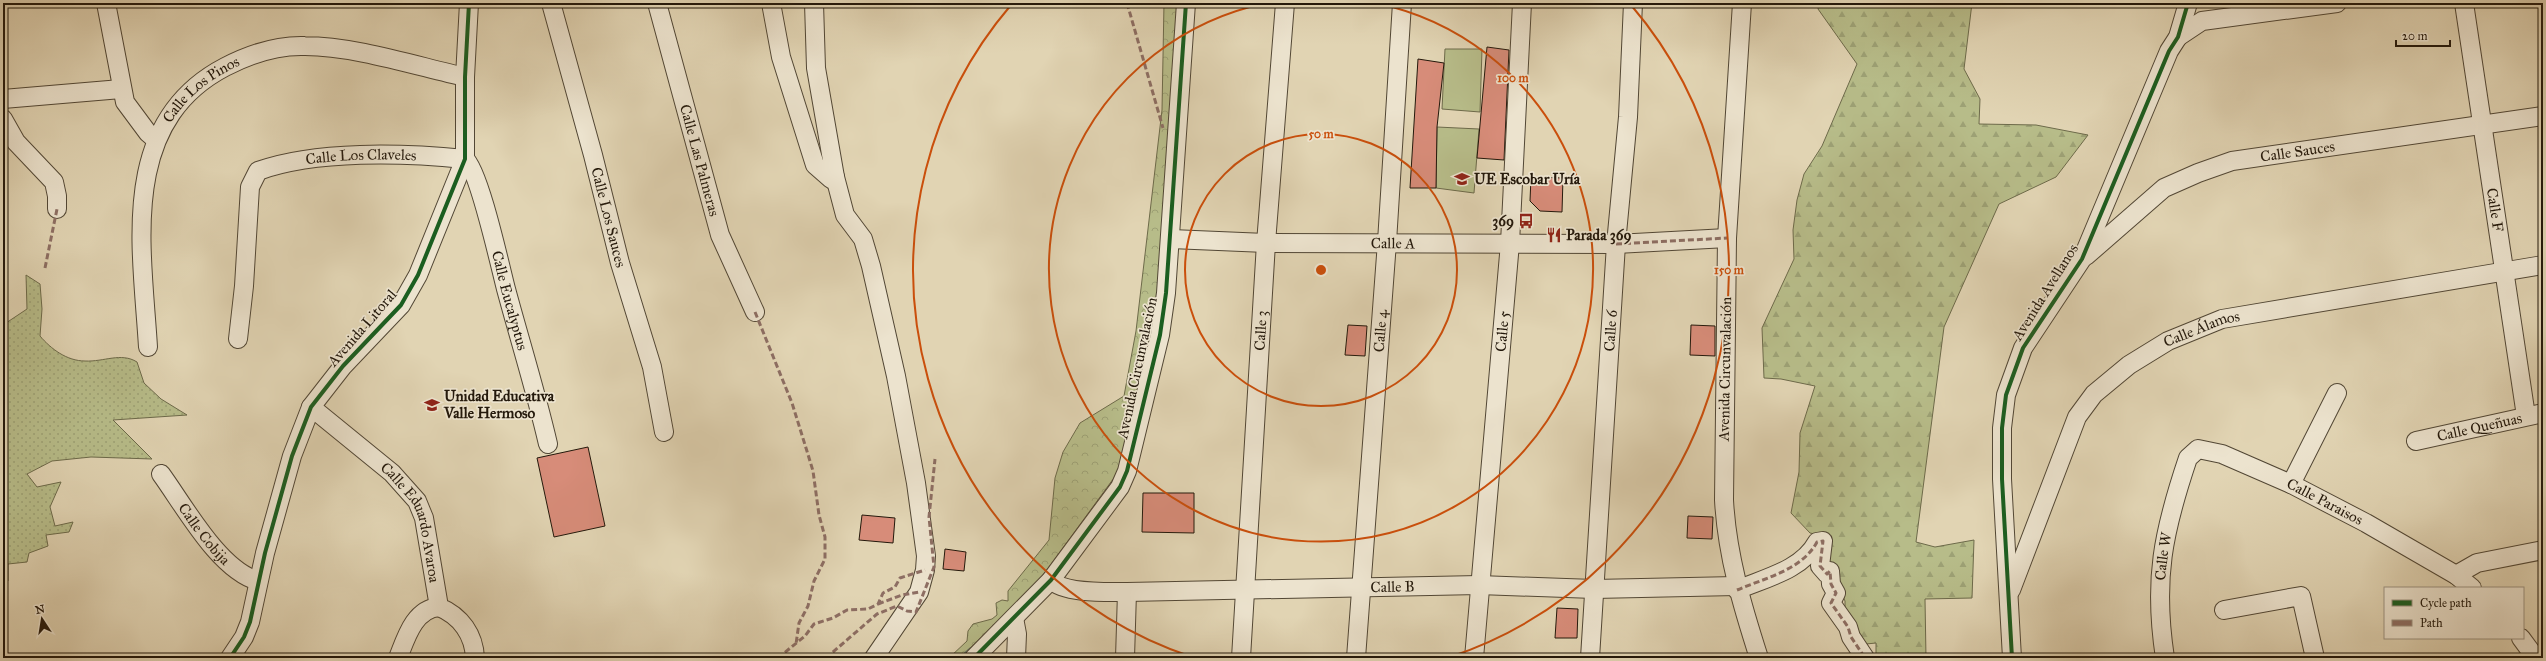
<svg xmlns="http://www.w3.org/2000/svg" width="2546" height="661" font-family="'IM FELL Great Primer',serif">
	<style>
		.grass { fill: url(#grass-dots); stroke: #6d6a4a }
		.forest { fill: url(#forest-firs); stroke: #6d6a4a }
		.park { fill: url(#park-crowns); stroke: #6d6a4a }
		.pitch { fill: #b7bc89; stroke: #6d6a4a }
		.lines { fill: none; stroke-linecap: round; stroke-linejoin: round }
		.stream { stroke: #67786c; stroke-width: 5.5 }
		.building { fill: #d78c79; stroke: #23180b }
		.street-casing { stroke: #524735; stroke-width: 20 }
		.street { stroke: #ece3ce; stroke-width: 18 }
		.quiet { stroke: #8d6e63; stroke-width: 3; stroke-dasharray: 6 3; stroke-linecap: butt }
		.cycleway-casing { stroke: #ece3ce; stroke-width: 6 }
		.cycleway { stroke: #1b5e20; stroke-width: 4 }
		.ring { fill: none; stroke: #ca4f0c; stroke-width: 2 }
		.labels { text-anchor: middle; stroke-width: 3.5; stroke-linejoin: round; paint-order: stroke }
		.street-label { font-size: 15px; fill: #23180b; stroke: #ece3ce }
		.poi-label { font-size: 15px; font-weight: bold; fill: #23180b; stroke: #ece3ce; text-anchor: start }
		.centre { fill: #ca4f0c; stroke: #ece3ce; stroke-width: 2 }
		.ring-label { font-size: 12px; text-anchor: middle; font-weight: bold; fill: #ca4f0c; stroke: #ece3ce; stroke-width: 3.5; stroke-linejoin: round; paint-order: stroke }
	</style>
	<defs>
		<pattern id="grass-dots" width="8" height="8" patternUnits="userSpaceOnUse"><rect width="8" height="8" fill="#b7bc89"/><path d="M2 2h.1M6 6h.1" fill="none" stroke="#9da175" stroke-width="1.8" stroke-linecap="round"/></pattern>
		<pattern id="forest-firs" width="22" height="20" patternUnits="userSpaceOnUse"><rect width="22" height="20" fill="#b7bc89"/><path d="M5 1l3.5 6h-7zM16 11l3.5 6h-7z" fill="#9da175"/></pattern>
		<pattern id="park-crowns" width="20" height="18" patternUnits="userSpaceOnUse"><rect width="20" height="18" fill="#b7bc89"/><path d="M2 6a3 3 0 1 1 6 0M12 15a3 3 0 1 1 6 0" fill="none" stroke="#9da175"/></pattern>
	</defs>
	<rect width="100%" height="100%" fill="#e1d4b3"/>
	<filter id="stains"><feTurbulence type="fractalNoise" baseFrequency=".005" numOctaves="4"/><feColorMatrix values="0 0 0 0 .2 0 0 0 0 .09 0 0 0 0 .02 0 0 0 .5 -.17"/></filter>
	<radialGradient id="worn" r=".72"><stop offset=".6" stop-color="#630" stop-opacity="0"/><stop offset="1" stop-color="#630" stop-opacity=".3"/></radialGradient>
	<path class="grass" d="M26,275L40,284L42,309L40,336C51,349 67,361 85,361C104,362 121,352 137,362L144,383L161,399L187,415L113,420L152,459L91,457L52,461L27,474L37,487L61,482L50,507L55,526L73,522L69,532L46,535L48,546L29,553L27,562L8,564V581L3,584V325L27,309Z"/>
	<path class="forest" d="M1819,3H1972L1964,69L1980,99L1979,124L2036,125L2088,135L2056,177L1999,204L1944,327L1916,542L1935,547L1974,540L1972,598L1925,599L1926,658H1876V643L1866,644L1845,610V601L1830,567L1823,536L1810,533L1791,513L1799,472L1800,433L1815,386L1781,379L1764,378L1762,328L1794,259L1793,230L1797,200L1804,174L1822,146L1857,64L1818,9Z"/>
	<path class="park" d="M1164,3H1181L1156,323L1119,471L1038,582L960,658H939L950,657L967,641L968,631L973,624L992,619L997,615L996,603L1002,600L1008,601V591L1049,540L1055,478L1063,452L1080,423L1124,396L1136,331L1162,110Z"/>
	<path class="pitch" d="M1445,49H1482L1480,112L1442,109Z
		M1437,127L1479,129L1474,193L1436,188Z"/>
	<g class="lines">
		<path class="stream" d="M962,658L971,650"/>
	</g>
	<path class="building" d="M1487,47L1509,50L1504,160L1477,158Z
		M1418,59L1444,63L1437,127L1436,188H1410Z
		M1531,177L1563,178L1562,212L1540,211L1530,201Z
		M1348,325L1367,326L1365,356L1345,355Z
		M1691,325L1715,326V356L1690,355Z
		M588,447L605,526L554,537L537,458Z
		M1143,493H1194V533L1142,532Z
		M862,515L895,518L893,543L859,540Z
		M1688,516L1713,517L1712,539L1687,538Z
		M945,549L966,552L964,571L943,569Z
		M1557,608L1578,609L1577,638H1555Z"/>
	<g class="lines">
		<g class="street-casing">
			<g id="street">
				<path d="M106,3L125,102L148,133L155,139"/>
				<path id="s1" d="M551,3L593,155L620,263L652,367L664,432"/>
				<path id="s2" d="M657,3L720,235L755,312"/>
				<path d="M771,3L781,57L815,165L831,179L835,177"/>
				<path d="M814,3L816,68L835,177L845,215L863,239L871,266L896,376L916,483L926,556L925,570L919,592L874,658"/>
				<path d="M1742,3L1727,238L1724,500C1727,555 1742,605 1759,658"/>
				<path id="s3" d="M2464,3L2526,416"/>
				<path d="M2178,37L2202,21L2337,3"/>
				<path d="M3,99L121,89"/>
				<path d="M3,119L16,142L54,182L57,196V209"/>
				<path id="s4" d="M465,159C479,170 500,266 506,289C520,341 536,392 548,444"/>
				<path id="s5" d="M1171,239L1266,243L1616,244L1727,238"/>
				<path id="s6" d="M2086,256L2164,188L2198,173L2232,161L2543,116"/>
				<path id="s7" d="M238,339L244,286L250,187L258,171C316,150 404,153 465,159"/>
				<path id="s8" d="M148,347C142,247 118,123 225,67C250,54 276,45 305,46C354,46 416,66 465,77"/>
				<path id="s9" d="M311,407L392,473L417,501L424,518L439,607C461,616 474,635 475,658"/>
				<path id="s10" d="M2416,441L2543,413"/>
				<path id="s11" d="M161,474C185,507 219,570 258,581"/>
				<path d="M2291,484L2337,393"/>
				<path d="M2456,575L2477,563L2543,550"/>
				<path id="s12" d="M1051,580C1064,594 1108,592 1127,592L1479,585L1594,589L1736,586"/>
				<path d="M1737,590C1765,578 1802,570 1817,542L1823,541L1820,566L1827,574L1830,571L1831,584L1836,593L1831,603L1848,627L1851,637L1865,658"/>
				<path id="s13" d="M2011,590L2077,417L2094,394L2129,365L2168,341L2222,319L2543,265"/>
				<path d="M2224,610L2301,596L2315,658"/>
				<path d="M1014,618L1017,634L1016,658"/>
				<path d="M2521,638L2535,657"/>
				<path d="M230,658L244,637L250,622L265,553L292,456L311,407L343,366L401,305L418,275L465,159V77L469,3"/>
				<path d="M398,658C406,638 414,609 439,607"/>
				<path d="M974,658L1051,580L1120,487L1127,471L1160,335L1166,293L1186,3"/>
				<path d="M1125,658L1127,592"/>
				<path id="s14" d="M1241,658L1266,243L1285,3"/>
				<path id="s15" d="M1356,658L1387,242L1402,3"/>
				<path id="s16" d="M1474,658L1510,243L1522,3"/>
				<path id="s17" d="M1590,658L1616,244L1628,117L1633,3"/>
				<path d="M2012,658L2002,479V428L2006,395L2023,348L2082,259L2169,51L2178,37L2188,3"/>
				<path id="s18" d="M2165,658C2153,580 2163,532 2188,458L2198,449L2222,454L2291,484L2366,523L2456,575L2472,588"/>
			</g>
		</g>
		<use href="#street" class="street"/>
		<path class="quiet" d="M1127,3L1163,128
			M1616,244L1727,238
			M45,268L57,209
			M755,312L792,403L806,448L813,471L819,515L825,537V559L814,581L808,606L799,623L796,644
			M1737,590C1765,578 1802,570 1817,542L1823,541L1820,566L1827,574L1830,571L1831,584L1836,593L1831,603L1848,627L1851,637L1865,658
			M878,604L902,595L919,592
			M778,658L805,636L814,624L833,618L847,610L868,609L878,604L883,593L895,587L900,578L925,570
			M826,658L877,614L897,606L907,611L916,612L934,567L929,517L935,459"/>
		<g class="cycleway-casing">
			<path id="cycleway" d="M230,658L244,637L250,622L265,553L292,456L311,407L343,366L401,305L418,275L465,159V77L469,3
				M974,658L1051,580L1120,487L1127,471L1160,335L1166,293L1186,3
				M2012,658L2002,479V428L2006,395L2023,348L2082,259L2169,51L2178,37L2188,3"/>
		</g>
		<use href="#cycleway" class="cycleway"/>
	</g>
	<g class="ring">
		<circle cx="1321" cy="270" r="136"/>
		<path d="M1375 3A272 272 0 1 1 1267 3"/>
		<path d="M1192 657A408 408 0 0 1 1011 5M1631 5A408 408 0 0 1 1450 657"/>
	</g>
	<defs>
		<g id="school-bare" transform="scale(1.2)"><path d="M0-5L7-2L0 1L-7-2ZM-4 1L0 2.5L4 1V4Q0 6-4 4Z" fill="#8f2418" stroke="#ece3ce" stroke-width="2.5" paint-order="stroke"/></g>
		<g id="bus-bare" transform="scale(1.2)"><path d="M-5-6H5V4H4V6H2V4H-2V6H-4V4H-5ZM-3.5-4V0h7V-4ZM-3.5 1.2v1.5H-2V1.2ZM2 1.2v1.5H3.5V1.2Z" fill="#8f2418" stroke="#ece3ce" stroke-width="2.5" paint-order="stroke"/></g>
		<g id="restaurant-bare" transform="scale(1.2)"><path d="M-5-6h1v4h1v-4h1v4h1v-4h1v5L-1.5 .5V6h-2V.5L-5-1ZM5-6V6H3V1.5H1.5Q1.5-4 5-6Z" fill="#8f2418" stroke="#ece3ce" stroke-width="2.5" paint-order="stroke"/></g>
	</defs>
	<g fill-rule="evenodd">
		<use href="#school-bare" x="1462" y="179"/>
		<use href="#bus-bare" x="1526" y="221"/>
		<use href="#restaurant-bare" x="1554" y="235"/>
		<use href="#school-bare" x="432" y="405"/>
	</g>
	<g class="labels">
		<g class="street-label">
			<text dy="5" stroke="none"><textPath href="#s8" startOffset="278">Calle Los Pinos</textPath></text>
			<text dy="5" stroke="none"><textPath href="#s6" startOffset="243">Calle Sauces</textPath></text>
			<text dy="5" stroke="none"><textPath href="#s7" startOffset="275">Calle Los Claveles</textPath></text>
			<text dy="5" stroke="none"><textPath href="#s2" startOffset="163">Calle Las Palmeras</textPath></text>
			<text dy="5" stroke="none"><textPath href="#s3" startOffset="209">Calle F</textPath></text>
			<text dy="5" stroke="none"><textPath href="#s1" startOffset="222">Calle Los Sauces</textPath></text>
			<text dy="5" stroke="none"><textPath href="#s5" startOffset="222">Calle A</textPath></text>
			<text transform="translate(2045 292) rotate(-58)" y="5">Avenida Avellanos</text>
			<text dy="5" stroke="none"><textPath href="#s4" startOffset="149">Calle Eucalyptus</textPath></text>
			<text transform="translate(362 328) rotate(-49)" y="5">Avenida Litoral</text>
			<text dy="5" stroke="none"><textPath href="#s14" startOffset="328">Calle 3</textPath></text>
			<text dy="5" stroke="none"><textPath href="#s17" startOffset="328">Calle 6</textPath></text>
			<text dy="5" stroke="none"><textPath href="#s15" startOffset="328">Calle 4</textPath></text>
			<text dy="5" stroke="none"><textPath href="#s16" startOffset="328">Calle 5</textPath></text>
			<text dy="5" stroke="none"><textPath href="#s13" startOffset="341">Calle Álamos</textPath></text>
			<text transform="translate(1137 368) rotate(-78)" y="5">Avenida Circunvalación</text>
			<text transform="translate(1725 369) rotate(-89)" y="5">Avenida Circunvalación</text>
			<text dy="5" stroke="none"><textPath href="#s10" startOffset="65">Calle Queñuas</textPath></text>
			<text dy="5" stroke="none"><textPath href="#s18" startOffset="355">Calle Paraisos</textPath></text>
			<text dy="5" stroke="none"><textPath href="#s9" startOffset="159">Calle Eduardo Avaroa</textPath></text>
			<text dy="5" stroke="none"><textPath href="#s11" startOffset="74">Calle Cobija</textPath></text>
			<text dy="5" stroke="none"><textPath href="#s18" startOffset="102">Calle W</textPath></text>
			<text dy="5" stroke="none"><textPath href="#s12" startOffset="344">Calle B</textPath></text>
		</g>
		<g class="poi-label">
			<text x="1474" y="184">UE Escobar Uría</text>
			<text x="1514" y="226" text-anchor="end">369</text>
			<text x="1566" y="240">Parada 369</text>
			<text x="444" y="401">Unidad Educativa<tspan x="444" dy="17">Valle Hermoso</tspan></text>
		</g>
	</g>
	<circle cx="1321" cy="270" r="6" class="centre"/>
	<g class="ring-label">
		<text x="1513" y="82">100 m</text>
		<text x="1321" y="138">50 m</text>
		<text x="1729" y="274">150 m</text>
	</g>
	<rect width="2546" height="661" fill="none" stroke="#e1d4b3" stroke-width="16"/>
	<rect x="4" y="4" width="2538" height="653" fill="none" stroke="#23180b" stroke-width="2"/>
	<rect x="8" y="8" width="2530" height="645" fill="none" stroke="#23180b"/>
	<rect x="2384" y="587" width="140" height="52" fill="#ece3ce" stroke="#9c9280"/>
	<rect x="2392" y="600" width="20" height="6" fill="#1b5e20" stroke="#9c9280"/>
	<text x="2420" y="607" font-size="12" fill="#23180b">Cycle path</text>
	<rect x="2392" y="620" width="20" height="6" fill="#8d6e63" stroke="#9c9280"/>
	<text x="2420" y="627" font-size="12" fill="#23180b">Path</text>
	<g transform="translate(42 619) rotate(348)" stroke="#ece3ce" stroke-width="3" paint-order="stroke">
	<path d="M0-3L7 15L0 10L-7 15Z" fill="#23180b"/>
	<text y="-6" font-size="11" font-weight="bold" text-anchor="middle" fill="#23180b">N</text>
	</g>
	<path d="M2396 40v6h54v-6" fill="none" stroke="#23180b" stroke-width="2"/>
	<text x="2402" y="40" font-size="12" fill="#23180b" stroke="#ece3ce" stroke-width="3" paint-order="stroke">20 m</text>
	<rect width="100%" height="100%" filter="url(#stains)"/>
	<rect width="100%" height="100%" fill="url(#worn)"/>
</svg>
